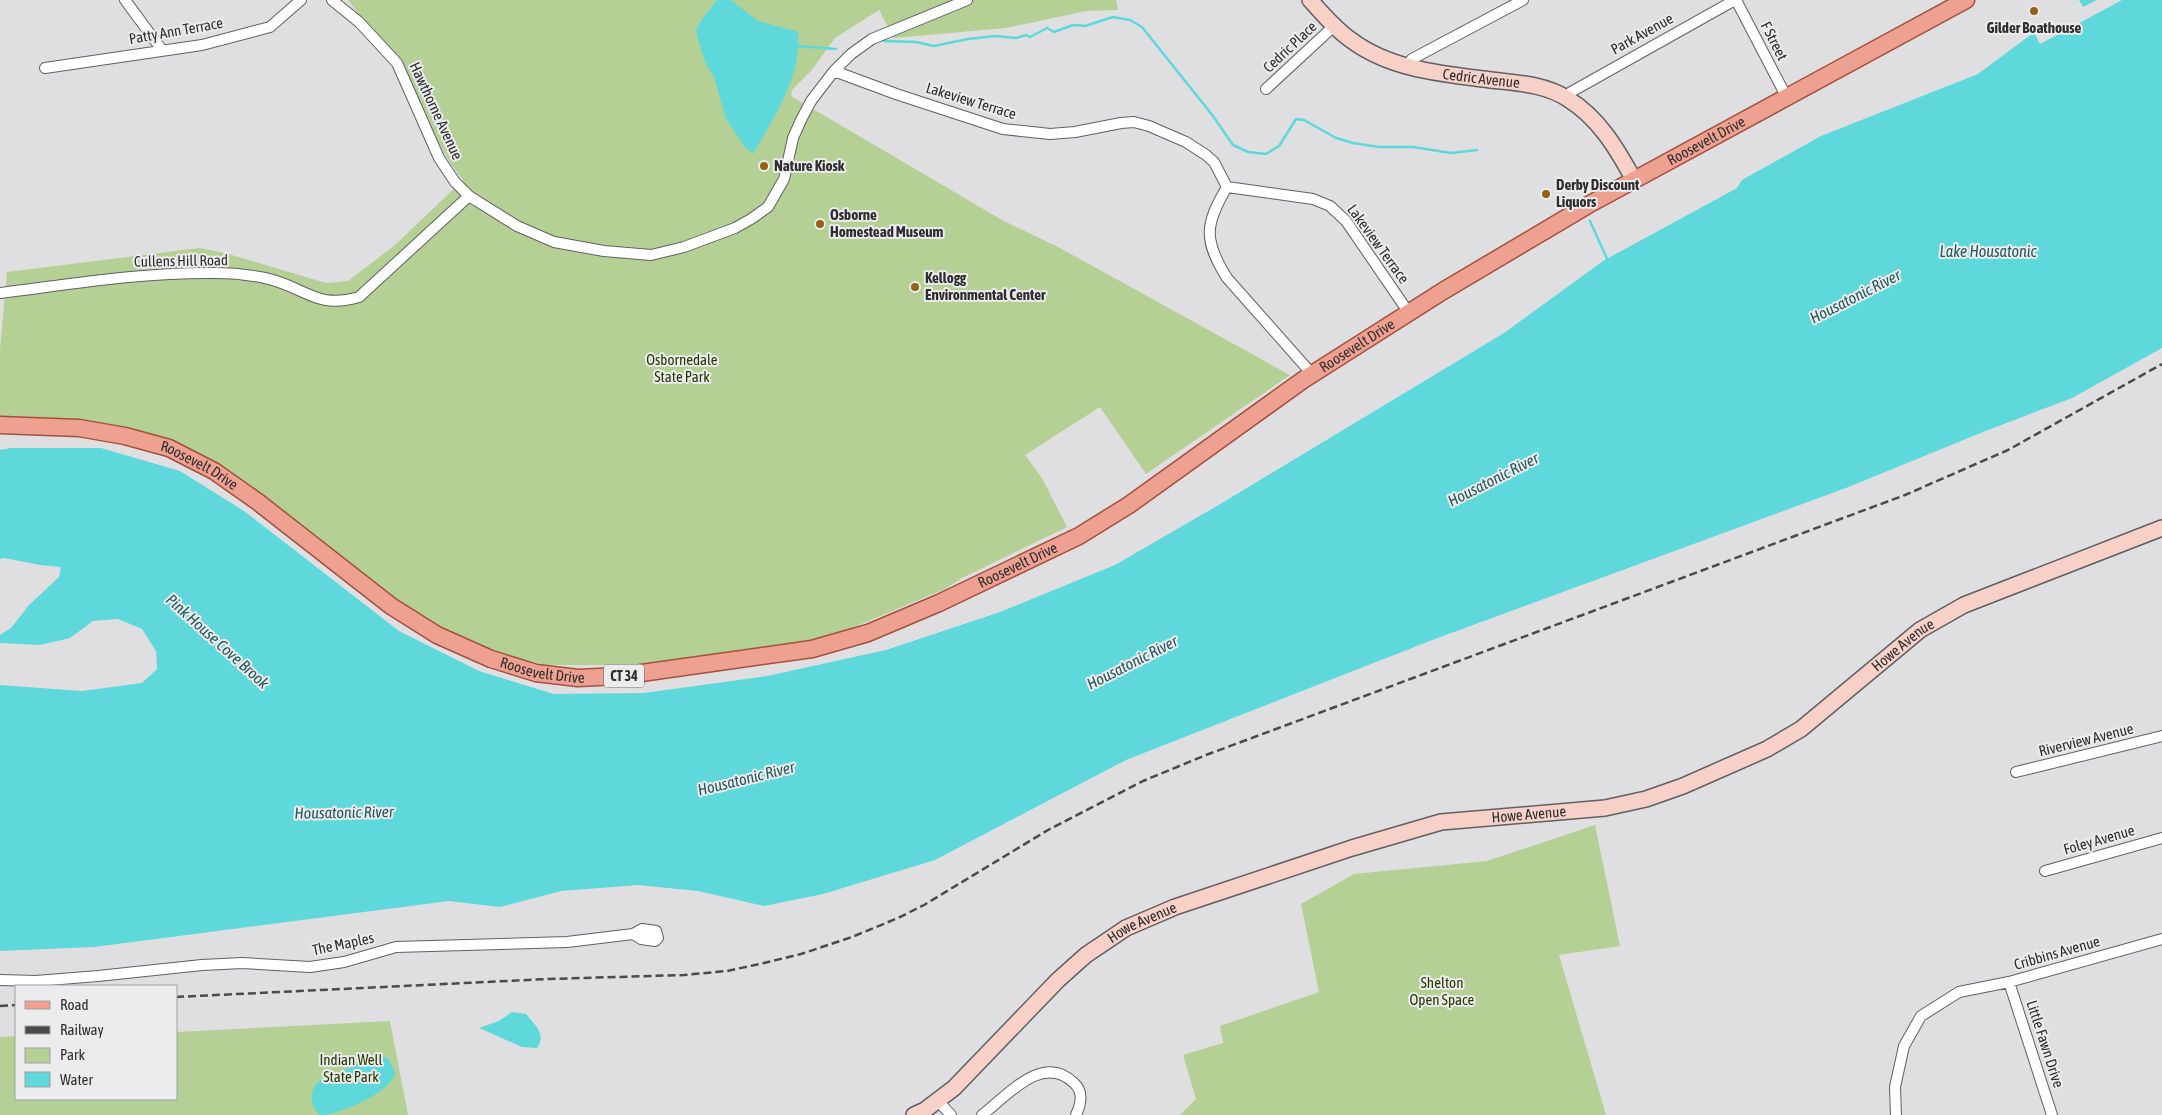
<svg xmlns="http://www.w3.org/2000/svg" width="2162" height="1115" font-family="'Asap Condensed',sans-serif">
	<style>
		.green { fill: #b4d094 }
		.water { fill: #5ed8da }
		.pier { fill: #dfdfe2 }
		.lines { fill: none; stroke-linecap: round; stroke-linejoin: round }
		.stream { stroke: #5ed8da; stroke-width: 2.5 }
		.street-casing { stroke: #606063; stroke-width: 12 }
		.secondary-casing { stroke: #606063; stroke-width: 18 }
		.primary-casing { stroke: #a4503e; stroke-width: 19 }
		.street { stroke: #fff; stroke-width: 10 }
		.secondary { stroke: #f7d0c8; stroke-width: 15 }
		.primary { stroke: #eea190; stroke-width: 16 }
		.rail { stroke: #4a4a4b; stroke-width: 2.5; stroke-dasharray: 8 4; stroke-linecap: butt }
		.poi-dot { fill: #936212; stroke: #ececef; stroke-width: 2 }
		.labels { text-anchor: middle; stroke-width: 4; stroke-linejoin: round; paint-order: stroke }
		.shield { fill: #ececef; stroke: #676769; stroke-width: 1 }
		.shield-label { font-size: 14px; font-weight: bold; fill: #2e2e2f }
		.poi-label { font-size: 15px; font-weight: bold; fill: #2e2e2f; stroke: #ececef; text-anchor: start }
		.street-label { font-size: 15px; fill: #2e2e2f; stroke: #ececef }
		.park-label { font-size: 15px; fill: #263a00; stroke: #ececef }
		.water-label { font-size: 16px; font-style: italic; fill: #245959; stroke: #ececef }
	</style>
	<rect width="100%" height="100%" fill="#dfdfe2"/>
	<path class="green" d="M348,0H1116L1118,10L1086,11L1006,28L894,38L879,10L835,38L811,71L792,90L791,96L1002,220L1060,248L1290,375L1146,474L1100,407L1025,455L1042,478L1067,527L962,578L945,589L847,630L812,641L658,665H545L478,649L430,627L204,467L94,427L0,416V350L7,272L199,248L225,253L326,283L348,281L395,245L463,180L449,161L388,52Z
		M1595,825L1620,946L1559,955L1606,1115H1180L1196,1099L1183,1055L1223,1043L1220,1026L1319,992L1301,904L1354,874L1487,861Z
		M390,1021L408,1115H0V1037L16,1036V1099H176V1032Z"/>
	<path class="water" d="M720,0H731L758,21L798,32C802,76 774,118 753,154L745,147L726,119L714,77L705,62L699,43L696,31L700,22L716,1Z
		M2077,0H2162V348L2072,398L1983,432L1846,488L1435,639L1126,760L935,860L823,894L764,906L698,891L638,885L561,891L500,907L449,901L94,947L0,951V685L82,691L142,683L157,669L156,651L142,629L118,619L93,621L70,638L40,645L0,643V635L11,628L29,605L59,577L61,567L40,565L4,558L0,559V450L11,448H101L180,471L244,511L399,631L479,671L554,694L644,693L767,676L886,650L1000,612L1115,565L1222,503L1504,333L1603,261L1737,188L1742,180L1821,136L1978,74Z
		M512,1012L526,1014C535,1025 547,1035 537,1048L522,1047L479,1028L499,1021Z
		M382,1056L389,1059L395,1072C395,1091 338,1115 321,1115C316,1113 312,1104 312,1099C311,1090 315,1084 322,1079L375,1057Z"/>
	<path class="pier" d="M2077,0H2079L2083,7L2097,0H2122L2040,44L2034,32Z"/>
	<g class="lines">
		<path class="stream" d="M884,41L916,42L934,46L968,39L995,36L1016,38L1026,35L1030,37L1047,28L1054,32L1073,25L1085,26L1113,17L1130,20L1142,27L1213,116L1233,145L1248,152L1266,154L1279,146L1296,119L1304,120L1336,138L1353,143L1379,147H1413L1451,153L1477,150
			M796,46L836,49
			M1590,221L1608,261"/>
		<g class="street-casing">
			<path id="street" d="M125,0L162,50
				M332,0L359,22L397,63L439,158L455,182L469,196L517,226L554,242L604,251L651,255L684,247L735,228L751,219L768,207L784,179L793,138L801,120L811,101L834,71L851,54L872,39L967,0
				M1736,0L1786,96
				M1406,67L1412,59L1523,0
				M45,68L202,45L270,27L301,0
				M834,71L896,94L1003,129L1050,134L1075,132L1121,123L1134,122L1149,126L1186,142L1206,155L1214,162L1227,187L1313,199L1330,206L1346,221L1409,313
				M1266,89L1334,26
				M1566,98L1571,92L1735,0
				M1227,187C1205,224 1203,240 1227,278L1312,374
				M0,293C72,284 144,272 216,273C232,273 250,275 265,278C304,286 315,310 359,297L469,196
				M2016,772L2162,736
				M2045,871L2162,838
				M0,980L36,981L98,976L202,965L242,963L310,967L344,962L396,947L567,942L633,934L642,929L656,931L658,938L655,941L641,939L633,934
				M2009,982L2052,1115
				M938,1101L951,1115
				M982,1115C1007,1096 1043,1052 1074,1083C1084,1092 1081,1104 1076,1115
				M1896,1115L1895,1087L1904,1046L1921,1016L1959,992L2009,982L2162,939"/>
		</g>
		<g class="secondary-casing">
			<g id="secondary">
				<path id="s1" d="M1310,0C1323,14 1335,29 1351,40C1391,70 1443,74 1491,80C1517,83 1545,84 1568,99C1599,118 1617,149 1634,180"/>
				<path id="s2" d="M914,1115L925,1110L954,1088L1058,980L1086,955L1126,928L1175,907L1352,848L1441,822L1605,808L1646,799L1683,786L1767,749L1801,729L1920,630L1964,605L2162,528"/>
			</g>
		</g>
		<g class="primary-casing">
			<g id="primary">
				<path id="s3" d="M0,425L79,428L125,436L169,448L214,471L258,502L391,606L437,635L491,659L536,673L578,678L620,676L812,649L868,633L939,603L1079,536L1129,505L1303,380L1443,291L1588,205L1966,0"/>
			</g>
		</g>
		<use href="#street" class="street"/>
		<use href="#secondary" class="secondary"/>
		<use href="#primary" class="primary"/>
		<path class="rail" d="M176,997L548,979L684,975L727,971L764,963L801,954L852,937L898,918L924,905L1048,830L1143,781L1206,755L1905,495L2008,450L2162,364
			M0,1006L16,1005"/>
	</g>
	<g class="poi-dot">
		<circle cx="2034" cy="11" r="5"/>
		<circle cx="764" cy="166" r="5"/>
		<circle cx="1546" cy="194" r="5"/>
		<circle cx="820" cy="224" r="5"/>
		<circle cx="915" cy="287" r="5"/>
	</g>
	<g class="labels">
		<rect class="shield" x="604" y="664.5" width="40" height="23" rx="4"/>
		<g class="shield-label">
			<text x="624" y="681">CT 34</text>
		</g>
		<g class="poi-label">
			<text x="2034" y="33" text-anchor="middle">Gilder Boathouse</text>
			<text x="774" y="171">Nature Kiosk</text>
			<text x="1556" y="190">Derby Discount<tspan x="1556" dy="17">Liquors</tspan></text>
			<text x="830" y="220">Osborne<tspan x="830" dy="17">Homestead Museum</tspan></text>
			<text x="925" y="283">Kellogg<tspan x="925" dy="17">Environmental Center</tspan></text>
		</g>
		<g class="street-label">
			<text transform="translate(176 31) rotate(-10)" y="5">Patty Ann Terrace</text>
			<text transform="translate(1642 34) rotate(-29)" y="5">Park Avenue</text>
			<text transform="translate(1774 41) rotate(63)" y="5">F Street</text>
			<text transform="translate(1290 47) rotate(-43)" y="5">Cedric Place</text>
			<text dy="5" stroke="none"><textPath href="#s1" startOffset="195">Cedric Avenue</textPath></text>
			<text transform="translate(971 101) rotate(17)" y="5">Lakeview Terrace</text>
			<text transform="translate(436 111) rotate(65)" y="5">Hawthorne Avenue</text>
			<text dy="5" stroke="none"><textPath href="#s3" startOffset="1916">Roosevelt Drive</textPath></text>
			<text transform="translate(1378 244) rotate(54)" y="5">Lakeview Terrace</text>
			<text transform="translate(181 261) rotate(-1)" y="5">Cullens Hill Road</text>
			<text dy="5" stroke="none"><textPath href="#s3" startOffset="1511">Roosevelt Drive</textPath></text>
			<text dy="5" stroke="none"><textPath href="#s3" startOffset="206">Roosevelt Drive</textPath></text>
			<text dy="5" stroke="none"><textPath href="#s3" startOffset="1106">Roosevelt Drive</textPath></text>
			<text dy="5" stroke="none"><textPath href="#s2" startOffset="1126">Howe Avenue</textPath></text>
			<text dy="5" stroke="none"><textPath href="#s3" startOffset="611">Roosevelt Drive</textPath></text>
			<text transform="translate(2086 740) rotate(-14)" y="5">Riverview Avenue</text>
			<text dy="5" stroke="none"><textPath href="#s2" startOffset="705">Howe Avenue</textPath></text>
			<text transform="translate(2099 840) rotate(-16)" y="5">Foley Avenue</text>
			<text dy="5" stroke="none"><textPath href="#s2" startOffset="301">Howe Avenue</textPath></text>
			<text transform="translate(343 944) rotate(-12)" y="5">The Maples</text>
			<text transform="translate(2057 953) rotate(-16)" y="5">Cribbins Avenue</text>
			<text transform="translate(2045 1044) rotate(72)" y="5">Little Fawn Drive</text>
		</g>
		<g class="park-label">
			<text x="682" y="365">Osbornedale<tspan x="682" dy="17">State Park</tspan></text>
			<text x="1442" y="988">Shelton<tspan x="1442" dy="17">Open Space</tspan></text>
			<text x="351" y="1065">Indian Well<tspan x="351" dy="17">State Park</tspan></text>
		</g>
		<g class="water-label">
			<text x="1988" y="257">Lake Housatonic</text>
			<text transform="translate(1855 296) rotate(-27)" y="6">Housatonic River</text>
			<text transform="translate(1493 479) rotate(-27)" y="6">Housatonic River</text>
			<text transform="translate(218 641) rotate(42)" y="6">Pink House Cove Brook</text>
			<text transform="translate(1132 662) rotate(-27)" y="6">Housatonic River</text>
			<text transform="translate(746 778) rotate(-14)" y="6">Housatonic River</text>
			<text transform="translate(344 812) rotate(-1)" y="6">Housatonic River</text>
		</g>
	</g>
	<rect x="15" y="985" width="162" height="115" fill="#ececef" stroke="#a0a0a2"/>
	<rect x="25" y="1001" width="25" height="8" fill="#eea190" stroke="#a0a0a2"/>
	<text x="60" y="1010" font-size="15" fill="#2e2e2f">Road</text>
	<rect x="25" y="1026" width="25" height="8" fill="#4a4a4b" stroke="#a0a0a2"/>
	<text x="60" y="1035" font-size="15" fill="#2e2e2f">Railway</text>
	<rect x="25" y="1048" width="25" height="15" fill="#b4d094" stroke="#a0a0a2"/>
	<text x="60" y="1060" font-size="15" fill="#2e2e2f">Park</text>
	<rect x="25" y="1072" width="25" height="15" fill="#5ed8da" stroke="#a0a0a2"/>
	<text x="60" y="1085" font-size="15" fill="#2e2e2f">Water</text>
</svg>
